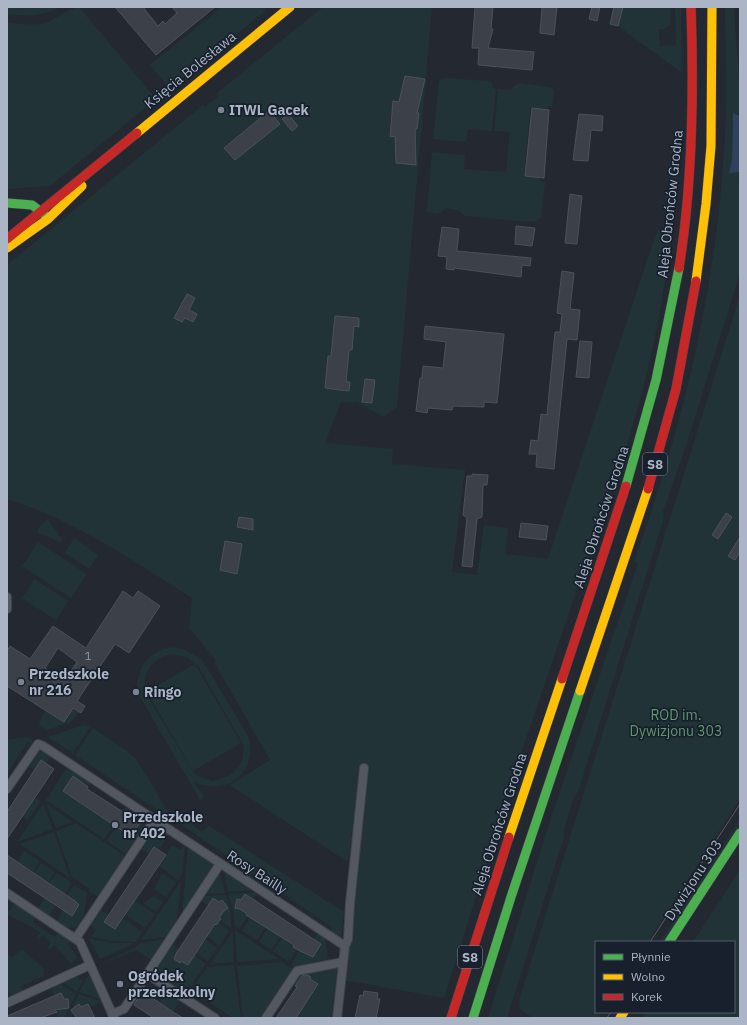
<svg xmlns="http://www.w3.org/2000/svg" width="747" height="1025" font-family="'IBM Plex Sans',sans-serif">
	<style>
		.green { fill: #213337; fill-rule: evenodd }
		.water { fill: #2f415c }
		.building { fill: #3c4048; stroke: #4b515a; fill-rule: evenodd }
		.lines { fill: none; stroke-linecap: round; stroke-linejoin: round }
		.street-casing { stroke: #40444a; stroke-width: 10 }
		.fast-casing { stroke: #40444a; stroke-width: 10 }
		.slow-casing { stroke: #40444a; stroke-width: 10 }
		.jam-casing { stroke: #40444a; stroke-width: 10 }
		.street { stroke: #535860; stroke-width: 8 }
		.fast { stroke: #4caf50; stroke-width: 9 }
		.slow { stroke: #ffc107; stroke-width: 9 }
		.jam { stroke: #c62828; stroke-width: 9 }
		.tram { stroke: #575b63; stroke-width: 1 }
		.poi-dot { fill: #7c8491; stroke: #17202c; stroke-width: 1.5 }
		.labels { text-anchor: middle; stroke-width: 3.5; stroke-linejoin: round; paint-order: stroke }
		.number-label { font-size: 12px; fill: #8f98a6 }
		.shield { fill: #17202c; stroke: #7f8897; stroke-width: 1 }
		.shield-label { font-size: 13px; font-weight: bold; fill: #abb5c5 }
		.street-label { font-size: 14px; fill: #abb5c5; stroke: #17202c }
		.poi-label { font-size: 14px; font-weight: bold; fill: #abb5c5; stroke: #17202c; text-anchor: start }
		.park-label { font-size: 14px; fill: #62966f; stroke: #17202c }
	</style>
	<rect width="100%" height="100%" fill="#242931"/>
	<path class="green" d="M7,7H59C43,17 25,16 7,14Z
		M79,7L156,99L50,186L7,189V22C20,24 38,27 50,21C60,16 68,10 79,7Z
		M222,7H265V11L169,88L150,65Z
		M323,7H432L397,407L384,417L357,402H341L325,443L393,449L392,464L465,470L452,572L477,575L484,525L508,528L505,554L548,559L647,261L658,230L663,231L672,148H680C674,206 669,264 658,322C643,399 619,474 593,549L591,548L503,806L504,807L444,998L344,980L360,771L348,862L230,785L270,760L214,662L216,660L189,628L192,598C134,561 74,520 7,499V265L203,105L205,107L218,97L216,94Z
		M623,7H671L670,25L664,29H659L660,46L676,45L675,7H681L682,73L618,26Z
		M725,7H734C736,44 740,79 740,116L733,113L732,160L729,173L740,172V178L738,179L740,194V273L686,446L663,511L664,518L578,792L574,797L564,829V837L507,1018H488L550,821L638,563L634,562C687,415 722,264 726,107C727,74 725,40 725,7Z
		M445,78L487,81L492,83L493,88L496,89L492,131L468,129L466,142L433,139L439,82L441,79Z
		M519,83L549,87L554,90L552,106L547,107V110L532,108L530,112L524,176L540,178L539,180L545,183L541,218L536,221L529,222L465,216L459,211L446,208L438,214L427,212L432,152L465,155L464,169L506,172L510,132L494,131L498,89L512,90L514,86Z
		M740,295V799L648,942H596V1012H602L598,1018H533L520,1009L519,1000Z
		M48,519L62,540L61,542L37,532L40,526Z
		M74,538L98,555L89,569L65,553Z
		M38,542L87,574L71,598L22,566Z
		M34,579L68,601L56,620L22,598Z
		M171,647L186,650L203,661L249,738C256,774 228,796 194,782L204,797L200,800L138,693C135,669 148,652 171,647ZM171,654L187,657L198,666L242,742L244,749L242,761L236,770L229,776L213,781L200,777L194,773L147,696C140,676 150,659 171,654Z
		M195,664L241,743L193,771L147,692Z
		M73,708L79,712L72,721L48,730L40,726L39,722L46,710L63,722Z
		M84,725L90,727L73,753L47,737Z
		M93,728L127,751L136,759L174,821L75,755Z
		M27,737L32,739L33,745L28,742L7,773V740Z
		M39,751L46,752L51,757L46,764L35,770L28,765Z
		M68,770H73L91,782L88,787L73,776L63,791L114,825L104,839L46,800L65,771Z
		M35,797L41,801L28,820L22,816Z
		M43,804L53,829L17,842Z
		M46,804L73,822L56,828Z
		M127,806L145,817L147,824L126,854L107,841L116,827L136,828L140,823L124,810Z
		M180,815L202,832L209,826L344,912L341,937L340,938L330,932L332,927L183,826Z
		M740,819V824L663,942H660Z
		M76,823L125,856L98,897L89,891L90,889L72,877L56,831Z
		M158,829L169,834L159,850L154,847L149,854L141,849V846L152,831Z
		M54,832L70,878L20,844Z
		M172,845L180,850L183,846L185,847L182,874L178,880L159,866Z
		M188,846L211,862L213,867L182,914Z
		M24,851L40,861L33,872L17,862Z
		M41,863L55,872L48,882L34,873Z
		M740,870V1018H642L646,1012H734V942H693Z
		M219,871L225,893L204,894Z
		M224,872H226L255,890L228,892Z
		M57,873L72,883L65,894L49,883Z
		M162,873L176,882L166,897L154,889Z
		M181,881L177,920L167,937L141,940Z
		M74,885L87,893C84,913 84,941 57,921L63,910L72,916L80,906L67,895Z
		M254,893L256,894L253,899L246,894L241,900L237,899L235,908L240,909L248,916L239,929L235,926L233,909L228,894Z
		M226,895L230,910L231,928L219,920L224,911L228,908L222,900L219,902L213,898L208,905L200,900L202,896Z
		M154,896L163,902L156,912L143,903Z
		M45,898L56,906L49,916L38,909Z
		M135,901L155,914L145,928L126,915Z
		M15,902L36,916L33,922L55,937L59,931L72,939L68,945L74,952L77,958L71,964L72,966L66,957L54,945L50,950L47,948L51,943L43,935L38,940L36,938L40,933C31,924 19,922 7,914Z
		M99,909L109,915L104,922L115,929L123,919L142,932L136,942L115,941L91,937L96,930L89,925Z
		M250,918L266,926L257,940L242,931Z
		M218,922L229,931L219,946L207,936Z
		M268,928L281,936L271,950L259,942Z
		M235,931H236L279,959L237,962Z
		M319,932L325,936L328,959L295,967L291,964L300,950L314,957L317,951L313,939Z
		M233,933L234,962L210,964L232,933Z
		M283,937L294,945L297,949L289,962L273,951Z
		M89,939L114,943H135L100,959Z
		M165,939L152,960L136,950L99,965L136,947L140,943Z
		M206,940L217,948L208,961L196,953Z
		M172,944L179,949L174,959L180,963L181,961L188,965L194,955L206,964L186,993H183L152,973Z
		M22,949L45,970L43,972L44,976L21,986L24,992L12,997L9,992L7,993V954L12,957Z
		M282,962L293,969L261,1018H243L237,966Z
		M234,965L241,1018H233L195,993L191,999L188,997V994L207,967Z
		M338,966L331,1018H296L318,985L310,979L311,977L305,973L295,986L292,983L299,973Z
		M77,975L79,980L82,979L83,981L77,992L62,982Z
		M88,976L92,979L100,999L79,992Z
		M59,983L76,994L64,1018H58L56,1011L69,1008L68,999H64L61,993L54,996L52,986Z
		M166,992H168L180,999L173,1012L159,1003Z
		M79,994L101,1001L102,1002L90,1007L88,1004L81,1007L79,1004L72,1010L75,1014L71,1016L70,1012Z"/>
	<path class="water" d="M733,113L740,116V172L729,173L732,160Z"/>
	<path class="building" d="M115,7H143L158,26L163,21L165,24L177,13L172,7H215L156,55Z
		M475,7H493L491,29H493L488,48L534,52L532,70L478,65L479,48H472Z
		M542,7H557L554,35L540,33Z
		M592,7H600L597,21L589,19Z
		M614,7H623L618,26L610,24Z
		M405,76L425,79L417,113H419L417,129H415L416,165L396,163L395,136L390,137L393,101L399,102Z
		M532,108L549,110L544,178L525,176Z
		M269,111L280,124L235,160L224,148Z
		M288,114L298,126L292,131L282,119Z
		M579,114L603,116L602,131L591,130L588,161L573,160Z
		M570,194L582,196L577,244L565,243Z
		M516,226L535,228L532,246L515,244Z
		M442,227L459,229L457,251L531,258L530,266L522,265L521,277L454,268V270L446,269L447,257L438,256Z
		M562,271L574,273L570,309L580,310L577,340L567,339L554,469L536,467L537,454H529L531,440L538,441L541,414L547,415L555,332H560L562,314L557,313Z
		M187,294L195,298L189,310L197,314L193,322L185,318L182,322L174,318Z
		M335,316L359,318V327L354,326L352,350H349L346,382H350L349,391L325,388L328,356H331Z
		M425,326L504,334L497,403L484,402V407L453,406L452,410L428,408L427,413L416,411L420,378H422L423,366L443,368L446,342L424,339Z
		M580,341L592,342L589,378L576,377Z
		M365,379L375,380L372,403L362,402Z
		M472,474L488,475L487,485H483L482,517L477,519L472,567L462,566L467,518L463,515L467,476H472Z
		M726,513L732,517L718,539L712,535Z
		M239,517L253,519V530L237,527Z
		M521,523L548,526L546,540L519,537Z
		M740,537V552L735,560L728,556Z
		M225,541L242,544L237,574L220,570Z
		M123,591L133,598L138,591L160,606L129,653L115,644L77,701L85,706L81,713L73,708L64,722L7,686V651L10,646L30,659L53,626L86,648ZM58,648L77,662L64,681L45,668Z
		M41,760L54,769L7,839V812Z
		M73,776L88,787L87,789L123,812L124,810L141,822L130,836L63,791Z
		M154,847L166,855L115,929L104,922Z
		M7,855L75,901L79,905L72,916L7,873Z
		M245,894L321,944L313,957L300,951L293,947L294,945L246,915L247,914L240,909L235,908L237,899L241,900Z
		M213,898L219,902L222,900L228,908L224,911L219,918L221,919L216,925L215,924L188,965L181,961L180,963L174,959L177,952Z
		M303,975H307L311,977L310,979L318,984L296,1018H276L297,987L295,986Z
		M142,991L173,1012L183,1018H154L134,1005Z
		M364,991L378,993L377,999H380L376,1018H355L360,995L363,996Z
		M61,993L64,999H68L69,1008L55,1010L57,1012L40,1018H7V1016Z
		M79,1004L81,1007L88,1004L95,1018H77L71,1010Z"/>
	<g class="lines">
		<g class="street-casing">
			<path id="street" d="M7,597V609
				M7,789L38,744L43,746L345,946
				M7,893L80,942L114,1018
				M76,938L154,821
				M147,974L215,1018
				M7,1003L90,965
				M112,1014L124,1009L128,1003L220,864
				M266,1018L297,971L343,962
				M337,1018L345,946L348,939L350,903L364,768"/>
		</g>
		<g class="fast-casing">
			<path id="fast" d="M7,203L32,205L45,215
				M626,486L656,380L679,268
				M669,942L740,833
				M473,1018L511,897L580,691"/>
		</g>
		<g class="slow-casing">
			<path id="slow" d="M137,133L290,7
				M7,248L48,219L82,186
				M696,281L706,204L711,146L712,7
				M580,691L648,489
				M509,837L562,679
				M620,1018L624,1012"/>
		</g>
		<g class="jam-casing">
			<path id="jam" d="M7,239L137,133
				M679,268C693,182 694,94 691,7
				M648,489L676,389L696,281
				M562,679L626,486
				M451,1018L509,837"/>
		</g>
		<use href="#street" class="street"/>
		<use href="#fast" class="fast"/>
		<use href="#slow" class="slow"/>
		<use href="#jam" class="jam"/>
		<path class="tram" d="M650,942L740,804
			M607,1018L611,1012"/>
	</g>
	<g class="poi-dot">
		<circle cx="221" cy="110" r="4"/>
		<circle cx="21" cy="682" r="4"/>
		<circle cx="136" cy="692" r="4"/>
		<circle cx="115" cy="825" r="4"/>
		<circle cx="120" cy="984" r="4"/>
	</g>
	<g class="labels">
		<g class="number-label">
			<text x="88" y="660">1</text>
		</g>
		<g class="shield">
			<rect x="643" y="453" width="24" height="22" rx="3"/>
			<rect x="458" y="946" width="24" height="22" rx="3"/>
		</g>
		<g class="shield-label">
			<text x="655" y="469">S8</text>
			<text x="470" y="962">S8</text>
		</g>
		<g class="street-label">
			<text transform="translate(190 70) rotate(-39)" y="5">Księcia Bolesława</text>
			<text transform="translate(670 204) rotate(-84)" y="5">Aleja Obrońców Grodna</text>
			<text transform="translate(601 517) rotate(-72)" y="5">Aleja Obrońców Grodna</text>
			<text transform="translate(499 824) rotate(-72)" y="5">Aleja Obrońców Grodna</text>
			<text transform="translate(257 872) rotate(33)" y="5">Rosy Bailly</text>
			<text transform="translate(693 880) rotate(-57)" y="5">Dywizjonu 303</text>
		</g>
		<g class="poi-label">
			<text x="229" y="115">ITWL Gacek</text>
			<text x="29" y="679">Przedszkole<tspan x="29" dy="16">nr 216</tspan></text>
			<text x="144" y="697">Ringo</text>
			<text x="123" y="822">Przedszkole<tspan x="123" dy="16">nr 402</tspan></text>
			<text x="128" y="981">Ogródek<tspan x="128" dy="16">przedszkolny</tspan></text>
		</g>
		<g class="park-label">
			<text x="676" y="720">ROD im.<tspan x="676" dy="16">Dywizjonu 303</tspan></text>
		</g>
	</g>
	<rect width="747" height="1025" fill="none" stroke="#abb5c5" stroke-width="16"/>
	<rect x="595" y="941" width="140" height="72" fill="#17202c" stroke="#525c69"/>
	<rect x="603" y="954" width="20" height="6" fill="#4caf50" stroke="#525c69"/>
	<text x="631" y="961" font-size="12" fill="#abb5c5">Płynnie</text>
	<rect x="603" y="974" width="20" height="6" fill="#ffc107" stroke="#525c69"/>
	<text x="631" y="981" font-size="12" fill="#abb5c5">Wolno</text>
	<rect x="603" y="994" width="20" height="6" fill="#c62828" stroke="#525c69"/>
	<text x="631" y="1001" font-size="12" fill="#abb5c5">Korek</text>
</svg>
